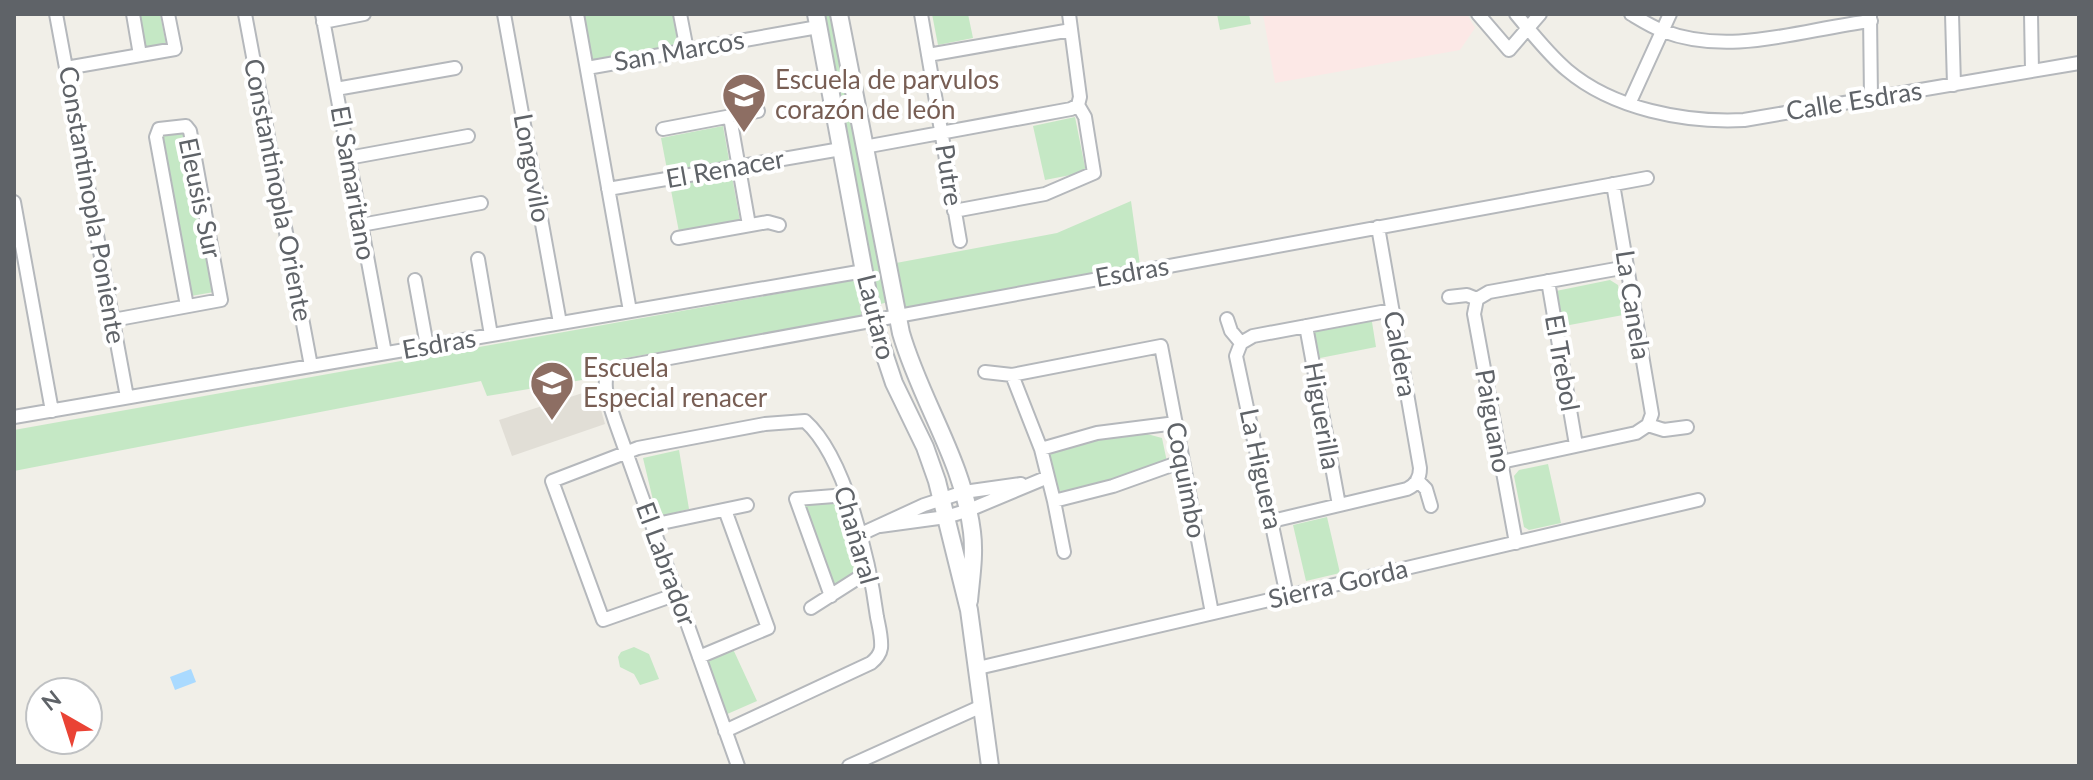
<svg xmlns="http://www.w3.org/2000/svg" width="2093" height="780" font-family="Lato,sans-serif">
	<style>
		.education { fill: #e1ded6 }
		.medical { fill: #fce8e6 }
		.green { fill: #c5e8c5 }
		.water { fill: #aadaff }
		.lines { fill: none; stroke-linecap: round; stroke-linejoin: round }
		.minor-casing { stroke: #b5b8bc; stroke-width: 16 }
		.tertiary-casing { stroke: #b5b8bc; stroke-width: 20 }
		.minor { stroke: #fff; stroke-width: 12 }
		.tertiary { stroke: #fff; stroke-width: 16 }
		.labels { text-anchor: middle; stroke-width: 8; stroke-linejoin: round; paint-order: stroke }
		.street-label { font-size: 26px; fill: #5f6368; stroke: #fff }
		.education-label { font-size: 26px; fill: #785e54; stroke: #fff; text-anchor: start }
	</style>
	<rect width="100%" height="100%" fill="#f1efe8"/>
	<path class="education" d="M595,389L605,424L512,456L499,420Z"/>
	<path class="medical" d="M1263,14H1467L1475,28L1460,50L1275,83Z"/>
	<path class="green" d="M136,14H160L166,44L142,47Z
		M583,14H673L678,46L592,62Z
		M822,14H833L888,302L877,305Z
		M932,14H968L973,38L938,45Z
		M1217,14H1249L1251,24L1220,30Z
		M1075,117L1086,172L1045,180L1033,126Z
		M723,126L740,221L679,232L661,138Z
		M183,129L214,292L191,296L159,133Z
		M1131,201L1140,265L904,310L896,263L1057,233Z
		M855,280L862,317L591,364L594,378L487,396L481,381L14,471V430Z
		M1610,280L1618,285L1623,315L1559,327L1556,291Z
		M1368,318L1372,322L1376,347L1315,359L1312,328Z
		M1147,434L1162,438L1167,462L1084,490L1058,491L1048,454L1091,440Z
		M679,450L689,509L657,517L643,458Z
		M1548,464L1561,523L1529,530L1524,527L1514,476L1519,470Z
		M837,501L861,572L833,589L800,503Z
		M1327,517L1340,573L1306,581L1293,525Z
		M634,647L649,654L659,679L640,685L634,674L620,667L618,657L621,652Z
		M733,649L757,701L725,715L706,661Z"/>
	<path class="water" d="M191,669L196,682L175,690L170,677Z"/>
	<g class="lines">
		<g class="minor-casing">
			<path id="minor" d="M56,14L127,397
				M133,14L140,55
				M245,14L311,366
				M322,14L385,353
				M504,14L560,323
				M577,14L630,311
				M680,14L687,50
				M921,14L960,241
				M1478,14L1509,50L1540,14
				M1516,14C1532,33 1548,54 1567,70C1613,109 1685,123 1744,120L2079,63
				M1631,14C1641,20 1652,27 1663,31C1731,57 1803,29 1871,21
				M1870,14L1871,99
				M1952,14L1954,85
				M2031,14L2032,71
				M323,22L364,14
				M928,55L1071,30
				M66,68L175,49L168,14
				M587,68L818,27
				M336,89L455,68
				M1629,104L1670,14
				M730,117L749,225
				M663,129L758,111
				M864,147L1071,109L1078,105
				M348,158L468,136
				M1613,184L1652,414L1648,425
				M608,189L841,149
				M14,202L52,411
				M954,211L1045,194L1094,173L1085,117L1078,105L1080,97L1069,14
				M361,225L481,203
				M678,238L768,222L779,225
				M478,259L491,335
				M415,280L427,346
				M1548,281L1576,445
				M1449,297L1467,295L1477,299
				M1477,299L1474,314L1516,543
				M1477,299L1489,292L1627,267
				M1227,319L1231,331L1241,343
				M113,320L221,300L190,131L186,126L159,129L156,137L187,306
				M1306,326L1339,505
				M1241,343L1236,356L1287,596
				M1241,343L1253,336L1392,310
				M985,372L1012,375L1161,346L1212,613
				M1012,375L1041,449L1054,501L1064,552
				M14,417L864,271
				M1648,425L1664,430L1687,427
				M1041,449L1097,433L1176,423
				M1501,462L1636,433L1648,425
				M1417,480L1426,489L1431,506
				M1054,501L1113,486L1183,461
				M1272,521L1407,489C1416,485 1420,478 1420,468L1378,227
				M652,525L747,505
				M880,526L946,517L969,510L1048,477
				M861,534L924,505L964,492L1021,484
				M677,594L603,620L552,481L638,448L765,424L805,421C846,457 870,564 877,617C879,627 882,638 881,648C880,655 876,659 871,663L725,731
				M831,596L796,499L847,495
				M811,608L869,571
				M699,657L768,628L725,510
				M978,668L1698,500
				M738,766L615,421C610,405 600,383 610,369L1647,178
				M849,766L982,706"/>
		</g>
		<g class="tertiary-casing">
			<path id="tertiary" d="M816,14L873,320L894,383L925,447L937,481L969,610L990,766
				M839,14L901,333C921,402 963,460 972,532C975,555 971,578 969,601"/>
		</g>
		<use href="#minor" class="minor"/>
		<use href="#tertiary" class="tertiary"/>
	</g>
	<defs>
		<g id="school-pin" transform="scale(2.3)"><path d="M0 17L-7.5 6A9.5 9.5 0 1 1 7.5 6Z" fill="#8d6e63" stroke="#fff"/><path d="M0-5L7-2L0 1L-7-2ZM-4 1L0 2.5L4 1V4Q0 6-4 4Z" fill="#fff"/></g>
	</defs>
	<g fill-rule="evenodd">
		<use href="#school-pin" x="744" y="95"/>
		<use href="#school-pin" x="552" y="383"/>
	</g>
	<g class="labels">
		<g class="street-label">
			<text transform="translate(679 51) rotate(-10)" y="9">San Marcos</text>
			<text transform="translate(1854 101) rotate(-9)" y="9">Calle Esdras</text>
			<text transform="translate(532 168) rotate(80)" y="9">Longovilo</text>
			<text transform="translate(725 169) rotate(-10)" y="9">El Renacer</text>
			<text transform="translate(949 175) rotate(81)" y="9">Putre</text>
			<text transform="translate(353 183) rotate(80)" y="9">El Samaritano</text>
			<text transform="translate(278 190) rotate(79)" y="9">Constantinopla Oriente</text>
			<text transform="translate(200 198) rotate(78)" y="9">Eleusis Sur</text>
			<text transform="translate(92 205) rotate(80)" y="9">Constantinopla Poniente</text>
			<text transform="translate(1132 272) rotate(-10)" y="9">Esdras</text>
			<text transform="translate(1633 305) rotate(81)" y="9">La Canela</text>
			<text transform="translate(876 317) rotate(76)" y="9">Lautaro</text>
			<text transform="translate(439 344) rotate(-10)" y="9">Esdras</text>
			<text transform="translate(1400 354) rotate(80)" y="9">Caldera</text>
			<text transform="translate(1562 363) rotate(80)" y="9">El Trebol</text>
			<text transform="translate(1322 416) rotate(80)" y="9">Higuerilla</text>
			<text transform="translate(1493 421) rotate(80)" y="9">Paiguano</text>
			<text transform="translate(1261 469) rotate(78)" y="9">La Higuera</text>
			<text transform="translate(1186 480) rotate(79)" y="9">Coquimbo</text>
			<text transform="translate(856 535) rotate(74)" y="9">Chañaral</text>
			<text transform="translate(666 564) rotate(70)" y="9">El Labrador</text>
			<text transform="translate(1338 584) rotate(-13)" y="9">Sierra Gorda</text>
		</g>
		<g class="education-label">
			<text x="775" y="89">Escuela de parvulos<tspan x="775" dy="30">corazón de león</tspan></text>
			<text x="583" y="377">Escuela<tspan x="583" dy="30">Especial renacer</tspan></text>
		</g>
	</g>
	<rect width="2093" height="780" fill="none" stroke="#5f6368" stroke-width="32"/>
	<g transform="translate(64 716) rotate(321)"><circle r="38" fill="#ffffff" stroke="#bfc1c3" stroke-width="2"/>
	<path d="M0-6L14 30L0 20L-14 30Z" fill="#ea4335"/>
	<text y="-12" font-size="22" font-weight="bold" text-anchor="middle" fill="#5f6368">N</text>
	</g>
</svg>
